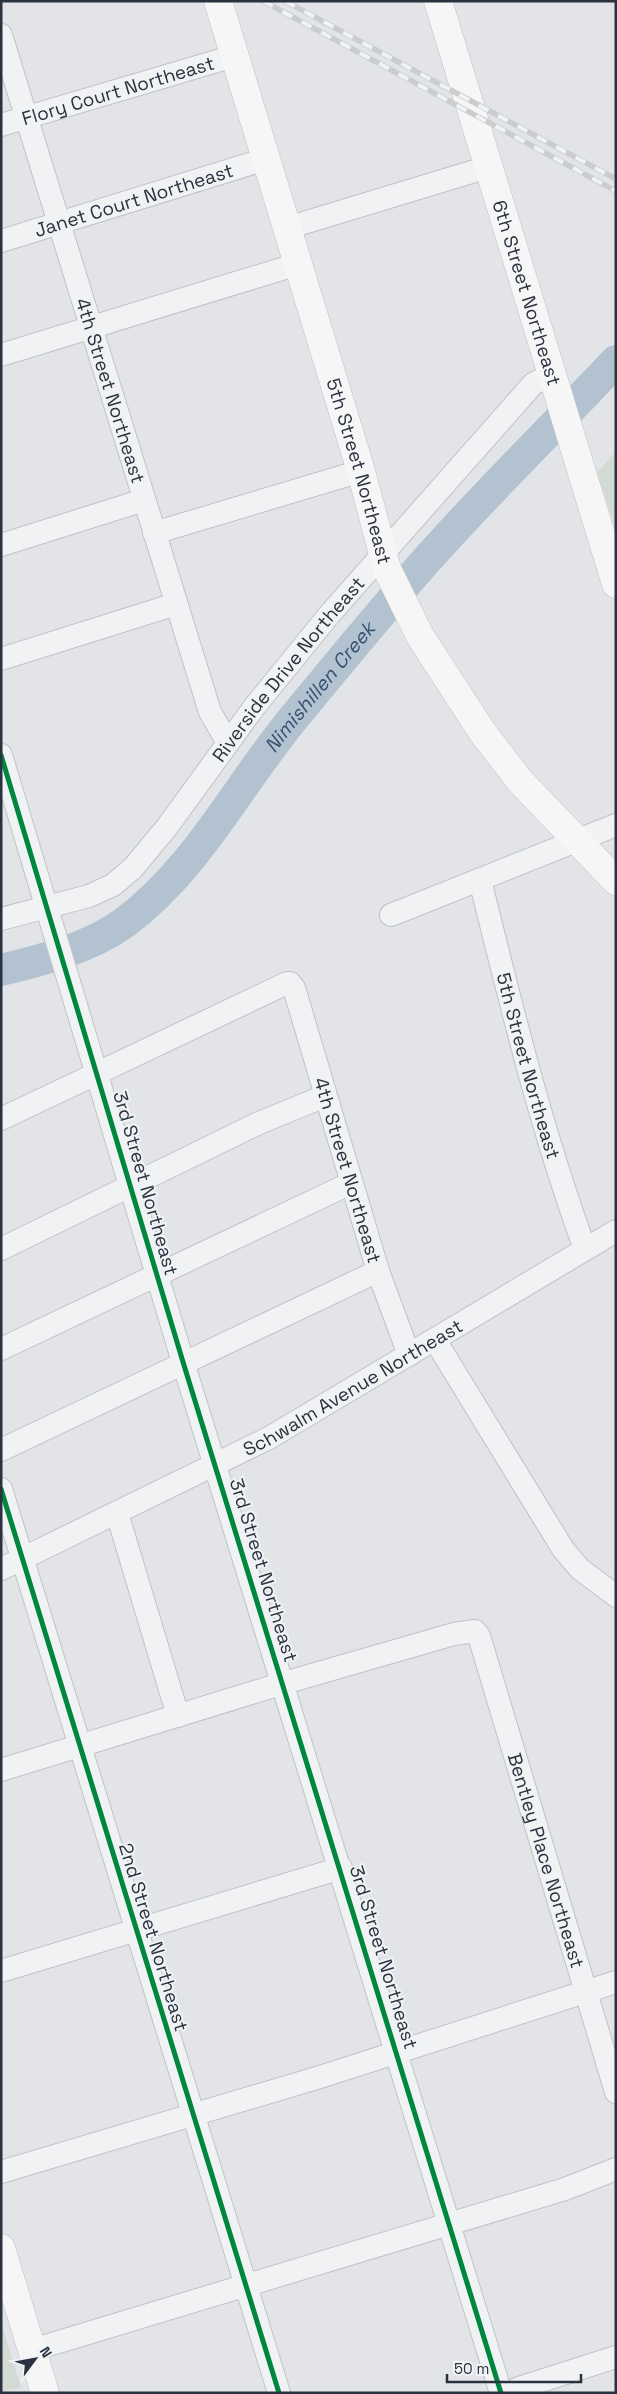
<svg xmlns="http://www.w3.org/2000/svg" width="617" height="2394" font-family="'Space Grotesk',sans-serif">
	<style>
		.green { fill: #d3dad3 }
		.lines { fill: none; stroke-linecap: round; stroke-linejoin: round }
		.river { stroke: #b2c2d0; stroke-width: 32 }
		.minor-casing { stroke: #c0c2c5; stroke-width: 24 }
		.major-casing { stroke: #bfc1c4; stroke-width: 29 }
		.minor { stroke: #f1f2f4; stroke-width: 22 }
		.major { stroke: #f6f6f6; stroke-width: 28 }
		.rail-casing { stroke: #cbccce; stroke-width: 5.5 }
		.rail { stroke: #f0f3f6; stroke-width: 4; stroke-dasharray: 11; stroke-linecap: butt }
		.cycleway-casing { stroke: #f0f3f6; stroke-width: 8 }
		.cycleway { stroke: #00873e; stroke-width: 5 }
		.labels { text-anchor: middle; stroke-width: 4; stroke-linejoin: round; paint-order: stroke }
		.street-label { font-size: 19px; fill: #2a323f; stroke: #f0f3f6 }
		.water-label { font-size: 20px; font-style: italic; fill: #375270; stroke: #f0f3f6 }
	</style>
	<rect width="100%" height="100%" fill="#e2e4e7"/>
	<path class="green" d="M616,452V529L597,472Z
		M1,2322L21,2388L1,2391Z"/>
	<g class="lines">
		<path class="river" id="s1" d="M1,970C43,960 89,948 124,923C197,869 239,783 296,715C338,664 380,613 424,563C485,494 552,429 616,361"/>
		<g class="minor-casing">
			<g id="minor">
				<path id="s2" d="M1,35L210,712L228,743"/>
				<path id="s3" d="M1,125L234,56"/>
				<path d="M287,228L488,167"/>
				<path id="s4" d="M1,241L266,159"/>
				<path d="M1,355L298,264"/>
				<path d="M154,533L361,471"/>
				<path d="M1,545L144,500"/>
				<path d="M1,659L176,604"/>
				<path d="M1,755L183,1362L501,2393"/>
				<path id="s5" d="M480,880C511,1005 541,1129 585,1249"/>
				<path d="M391,915L616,825"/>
				<path id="s6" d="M1,919L89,896L113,885L133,868L167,827L255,706L329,615L533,384L551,374"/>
				<path id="s7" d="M1,1119L287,983H290L294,988L378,1271L409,1355"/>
				<path d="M1,1249L259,1123L325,1096"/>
				<path d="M435,1340L563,1549L580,1569L616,1596"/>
				<path d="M1,1349L351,1183"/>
				<path d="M1,1450L378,1271"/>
				<path d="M1,1489L279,2393"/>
				<path d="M117,1513L178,1716"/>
				<path id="s8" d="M1,1569L269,1438L616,1231"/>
				<path id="s9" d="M1,1770L284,1683L454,1634L475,1631L479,1636L616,2092"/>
				<path d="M1,1971L341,1868"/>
				<path d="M1,2172L320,2077L616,1982"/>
				<path d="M32,2350L565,2189L616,2169"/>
				<path d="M509,2393L519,2388L616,2357"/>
			</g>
		</g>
		<g class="major-casing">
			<g id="major">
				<path id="s10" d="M218,1L361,471L387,569L420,636L483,733L520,781L616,881"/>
				<path id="s11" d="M438,1L616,584"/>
				<path d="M1,2248L45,2393"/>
			</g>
		</g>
		<use href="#minor" class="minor"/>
		<use href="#major" class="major"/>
		<g class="rail-casing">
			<path id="rail" d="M263,1L616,191
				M285,1L616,179"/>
		</g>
		<use href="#rail" class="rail"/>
		<g class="cycleway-casing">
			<path id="cycleway" d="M1,755L183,1362L501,2393
				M1,1489L279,2393"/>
		</g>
		<use href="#cycleway" class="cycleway"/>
	</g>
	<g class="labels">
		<g class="street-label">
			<text dy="7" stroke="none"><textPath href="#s3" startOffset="122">Flory Court Northeast</textPath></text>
			<text dy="7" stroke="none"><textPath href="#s4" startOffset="139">Janet Court Northeast</textPath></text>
			<text dy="7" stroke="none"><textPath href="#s11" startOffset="305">6th Street Northeast</textPath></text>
			<text dy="7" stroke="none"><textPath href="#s2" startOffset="372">4th Street Northeast</textPath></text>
			<text dy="7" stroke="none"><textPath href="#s10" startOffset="491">5th Street Northeast</textPath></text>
			<text dy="7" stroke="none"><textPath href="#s6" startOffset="396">Riverside Drive Northeast</textPath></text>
			<text dy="7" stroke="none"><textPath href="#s5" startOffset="192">5th Street Northeast</textPath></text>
			<text dy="7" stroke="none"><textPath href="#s7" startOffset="516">4th Street Northeast</textPath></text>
			<text transform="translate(146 1183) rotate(74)" y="7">3rd Street Northeast</text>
			<text dy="7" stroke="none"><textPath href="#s8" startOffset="396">Schwalm Avenue Northeast</textPath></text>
			<text transform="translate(264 1570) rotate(73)" y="7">3rd Street Northeast</text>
			<text dy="7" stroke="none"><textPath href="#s9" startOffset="735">Bentley Place Northeast</textPath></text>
			<text transform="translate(154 1937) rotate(73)" y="7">2nd Street Northeast</text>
			<text transform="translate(384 1957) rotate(73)" y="7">3rd Street Northeast</text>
		</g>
		<g class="water-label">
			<text dy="7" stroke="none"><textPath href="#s1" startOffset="440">Nimishillen Creek</textPath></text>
		</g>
	</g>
	<rect width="617" height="2394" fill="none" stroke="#2a323f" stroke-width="5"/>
	<g transform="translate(35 2359) rotate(58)" stroke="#f0f3f6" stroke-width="4" paint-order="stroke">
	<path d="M0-4L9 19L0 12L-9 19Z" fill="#2a323f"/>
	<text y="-8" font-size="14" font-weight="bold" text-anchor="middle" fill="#2a323f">N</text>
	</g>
	<path d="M447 2374v8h134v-8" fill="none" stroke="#2a323f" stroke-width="2.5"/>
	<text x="454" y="2374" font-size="15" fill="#2a323f" stroke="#f0f3f6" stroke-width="4" paint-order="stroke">50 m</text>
</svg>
